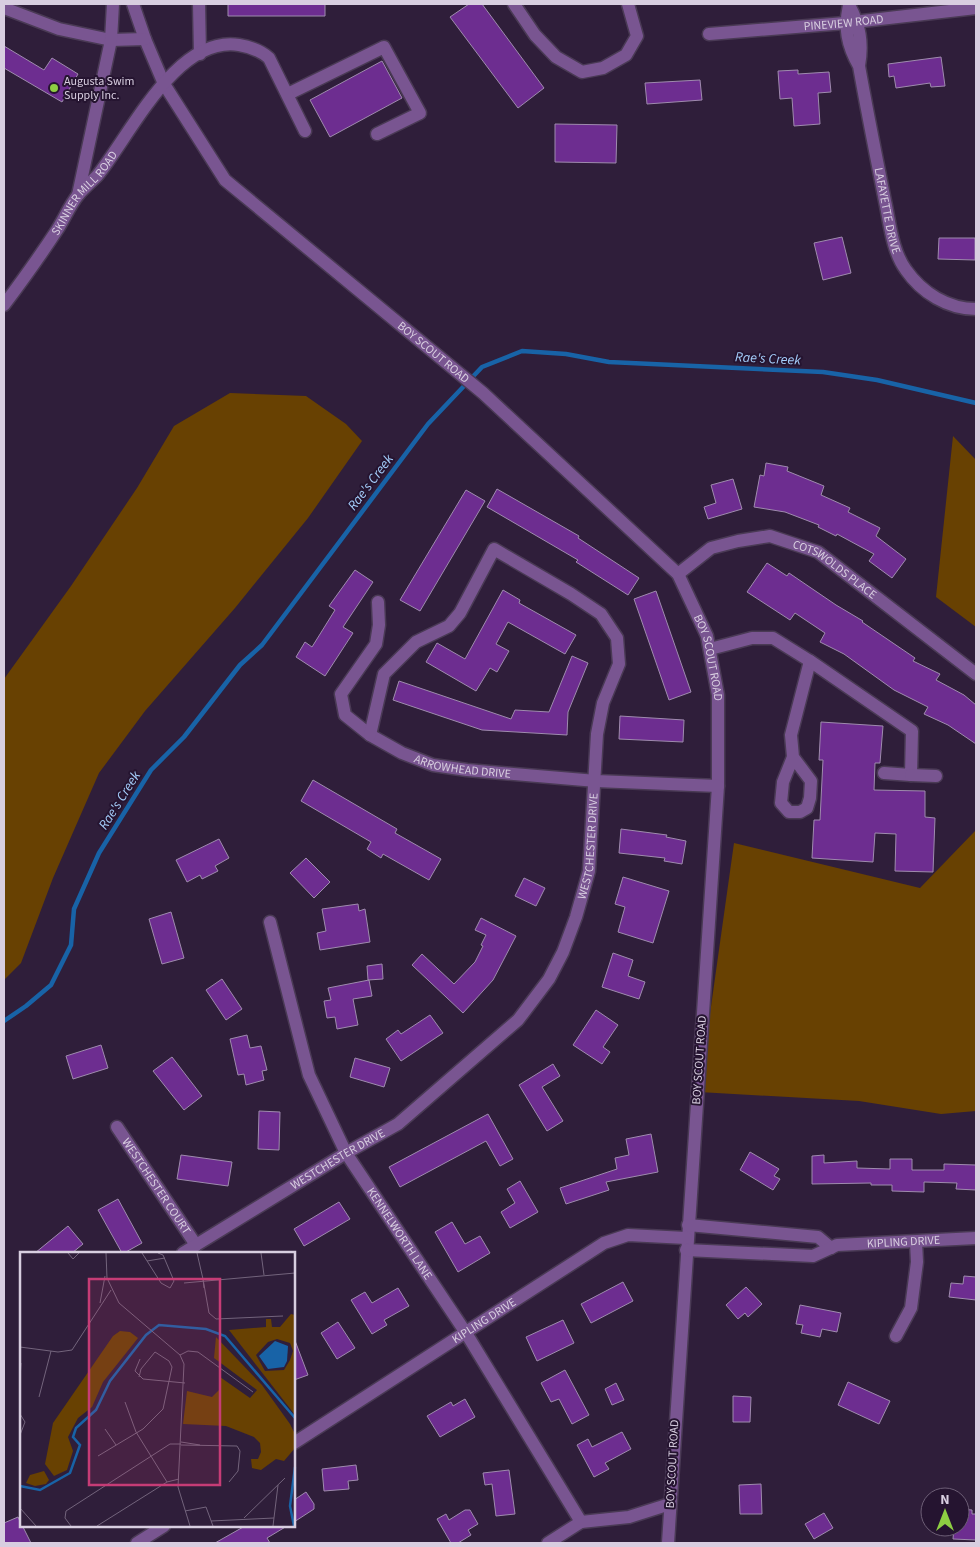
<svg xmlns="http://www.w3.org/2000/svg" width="980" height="1547" font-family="'Source Sans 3',sans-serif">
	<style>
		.green { fill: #684102 }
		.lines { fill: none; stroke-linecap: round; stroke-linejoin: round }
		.stream { stroke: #1863a7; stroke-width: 4.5 }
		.building { fill: #6d2d90; stroke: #9f8bae }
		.minor-casing { stroke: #4a3a55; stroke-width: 15 }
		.minor { stroke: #795591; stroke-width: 12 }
		.poi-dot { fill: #8ece43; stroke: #251430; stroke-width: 2 }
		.labels { text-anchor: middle; stroke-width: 4; stroke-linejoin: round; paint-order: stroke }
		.street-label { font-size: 12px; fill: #d8cee0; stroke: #251430 }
		.poi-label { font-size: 12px; fill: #d8cee0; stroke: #251430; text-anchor: start }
		.water-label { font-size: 14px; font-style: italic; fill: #a4cdfa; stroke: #251430 }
		.inset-river { fill: none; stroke: #1863a7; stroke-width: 2.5 }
		.inset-road { fill: none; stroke: #73647c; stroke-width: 1 }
		.view { fill: #c63c76; fill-opacity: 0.15; stroke: #c63c76; stroke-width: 2.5 }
		.inset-edge { fill: none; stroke: #d8cee0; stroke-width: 2.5 }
	</style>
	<rect width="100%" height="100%" fill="#2f1e3a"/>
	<path class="green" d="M230,393L306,396L346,424L362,441L308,518L235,608L145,711L99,773L53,878L21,963L4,980V679L71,586L137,488L174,426Z
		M953,436L976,460V627L936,597Z
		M976,830V1111L941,1114L859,1101L699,1092L734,843L920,888Z"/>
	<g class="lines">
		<path class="stream" d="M4,1021L26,1006L51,985L71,945L74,909L99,853L151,770L184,737L240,665L262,645L428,424L482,367L522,351L566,354L609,362L823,372L877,380L976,403"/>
	</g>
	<path class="building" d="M228,4H325V16H228Z
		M469,4H482L544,88L518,108L450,17Z
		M4,46L44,70L52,58L78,74L62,102L4,68Z
		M941,57L945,86L931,87L930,83L896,88L894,76L889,77L888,64Z
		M382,61L402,98L330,137L310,100Z
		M798,70V74L829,72L831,92L818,93L820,124L794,126L792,98L780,99L778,71Z
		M700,80L702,100L647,104L645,83Z
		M555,124L617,125L616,163L555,162Z
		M842,237L851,273L823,280L814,243Z
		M939,238H975V260L938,259Z
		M766,463L788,467L787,471L824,486L821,495L850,508L848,512L880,528L876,536L906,559L892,578L869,561L874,554L837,534L836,536L818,527L819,525L785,512L754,507L760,475L764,476Z
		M733,479L742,509L708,519L704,507L716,503L711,485Z
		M497,489L579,536L578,538L639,578L628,595L576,562L578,560L487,507Z
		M466,490L485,501L420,611L400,600Z
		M767,563L787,576L789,573L836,605L863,621L862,622L915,658L913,661L940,674L936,680L964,695L976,705V744L948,725L924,714L928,707L894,690L844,654L820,642L825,633L795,613L790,620L747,592Z
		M355,570L373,582L343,627L353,633L325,676L296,657L305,642L312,647L335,610L329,606Z
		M503,590L520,600L519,603L576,635L565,654L508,622L496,644L509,651L497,672L490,668L476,691L426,662L437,643L465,659Z
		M656,591L691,692L669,700L634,599Z
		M572,656L588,663L568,712L567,735L482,730L393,700L399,681L511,719L515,710L549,712Z
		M620,716L684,720L683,742L619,739Z
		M821,722L883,726L880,763H875L874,790L925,791V817L935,818L933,872L895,871L896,834L875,833L873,862L812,858L814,820H820L823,760H819Z
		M313,780L397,829L395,833L441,859L429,880L383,854L381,858L367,849L371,842L301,801Z
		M621,829L667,835L666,837L686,841L682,864L664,861L665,858L619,853Z
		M219,839L229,858L215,866L218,871L202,879L200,875L187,882L176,860Z
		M306,858L330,882L314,898L290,873Z
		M623,877L669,891L653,943L618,932L625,907L615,904Z
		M524,878L545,888L536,906L515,896Z
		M358,904L359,911L365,909L370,942L320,950L317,933L326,931L322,909Z
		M171,912L184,958L162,964L149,919Z
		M481,918L516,936L493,980L463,1013L412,965L422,954L454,984L475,962L483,946L481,945L486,935L475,930Z
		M613,953L633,960L628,976L645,982L639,999L602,987Z
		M382,964L383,979L368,980L367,966Z
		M222,979L242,1009L226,1020L206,990Z
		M369,980L372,996L353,999L358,1025L337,1029L335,1017L327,1018L324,1001L331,1000L328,988Z
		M596,1010L618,1025L603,1047L610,1052L602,1064L573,1045Z
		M430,1015L443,1033L401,1061L386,1039L398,1030L401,1034Z
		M247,1035L250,1048L261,1046L267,1070L262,1071L264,1080L246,1085L244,1074L238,1075L230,1039Z
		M101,1045L108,1068L73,1079L66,1056Z
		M172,1057L202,1096L184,1110L153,1071Z
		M355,1058L390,1068L384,1087L350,1077Z
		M553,1064L560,1076L542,1087L563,1121L547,1131L519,1085Z
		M259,1111L280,1112L279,1150L258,1149Z
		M488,1114L513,1159L500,1166L486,1141L400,1187L389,1167Z
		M651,1134L658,1172L606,1182L609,1190L566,1204L560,1188L617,1169L615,1158L629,1155L626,1139Z
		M750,1152L779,1169L774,1176L780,1179L773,1190L740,1170Z
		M181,1155L232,1162L228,1186L177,1179Z
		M824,1155V1163L857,1161V1168L890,1169V1159H912V1170H944V1164L976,1165V1190L956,1189L957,1183L924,1182V1192L892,1191V1185H871V1183L812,1184V1156Z
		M520,1181L538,1212L510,1228L501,1212L515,1203L507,1189Z
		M118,1199L142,1243L124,1253H122L98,1210Z
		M339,1202L350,1219L304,1246L294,1229Z
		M452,1222L465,1244L480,1236L490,1253L458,1272L435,1232Z
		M68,1226L83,1244L72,1253H35Z
		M964,1276L976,1277V1300L949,1297L951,1283L963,1284Z
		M623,1282L633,1301L591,1323L581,1304Z
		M746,1287L762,1304L748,1317L745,1313L738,1319L726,1305Z
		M398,1288L409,1306L384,1320L387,1325L372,1334L351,1300L365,1292L372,1303Z
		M800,1305L841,1313L837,1332L822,1329L820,1337L801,1333L803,1325L796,1324Z
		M563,1320L574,1343L537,1361L526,1337Z
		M338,1322L355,1348L337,1359L321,1333Z
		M294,1338L308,1375L294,1380Z
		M565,1370L589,1415L572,1424L559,1399L551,1402L541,1383Z
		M848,1382L890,1401L879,1424L838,1405Z
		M616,1383L624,1400L612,1405L605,1389Z
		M733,1396L751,1397L750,1422H733Z
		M465,1399L475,1417L440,1437L427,1416L451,1402L453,1406Z
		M622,1432L631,1449L605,1463L609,1469L594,1477L577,1445L588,1439L592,1447Z
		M356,1465L358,1480L348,1481L349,1489L324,1491L322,1469Z
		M509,1470L515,1514L496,1516L492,1484L485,1485L483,1473Z
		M761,1484L762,1514H740L739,1485Z
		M306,1492L314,1504V1509L294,1522V1500Z
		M960,1509L972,1510V1514H976V1540L953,1539L954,1527H960Z
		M465,1510H470L478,1524L468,1530L471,1535L458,1543H451L437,1519L446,1514L449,1520Z
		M824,1513L833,1528L814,1539L805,1524Z
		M18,1517L31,1543H4V1523Z
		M245,1526H287L267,1538L270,1543H215Z"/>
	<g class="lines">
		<g class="minor-casing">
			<g id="minor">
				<path id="s1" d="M133,4L145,39L164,84L225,180L483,393L678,574L707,636L718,695V786L668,1543"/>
				<path d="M199,4L200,54"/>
				<path d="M514,4L535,35L556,57L582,72L603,68L626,55L637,36L628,4"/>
				<path d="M4,8L59,29L111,40L145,39"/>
				<path id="s2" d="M709,34L845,23L976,8"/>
				<path id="s3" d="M859,66C863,43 860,25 849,5C844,28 847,45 859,66C867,111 876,156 885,201C890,224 892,251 906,270C922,293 948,309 976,309"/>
				<path d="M288,94L384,47L420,113L377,134"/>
				<path d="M78,195L111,40L113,4"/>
				<path id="s4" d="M4,305C22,281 40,256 57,230C64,219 70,205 78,195C84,188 91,182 97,176C130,136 176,35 239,45C251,47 260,50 269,58L305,131"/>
				<path id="s5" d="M678,574L711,548L738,541L770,536L818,552L976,674"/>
				<path id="s6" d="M378,602L379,625L376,644L341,694L345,715L370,735L402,753L433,765L467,770L596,781L718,786"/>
				<path d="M710,649L752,638H773L810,661L791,735L793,757L811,781L810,798L807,808L800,812H789L781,803L783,782L793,757"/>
				<path d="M810,661L912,731L911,775L884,773"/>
				<path d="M911,775L936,776"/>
				<path id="s7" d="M270,922L309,1075L346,1153L466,1333L581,1522"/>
				<path id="s8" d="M117,1127L196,1245"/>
				<path d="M688,1225L818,1237L831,1248"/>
				<path id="s9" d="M686,1250L813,1256L837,1245L976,1238"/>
				<path id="s10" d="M183,1253L346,1153L398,1124L518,1020L549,979L563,952L576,917L589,871L597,734L603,703L619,664L617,638L601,614L571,594L494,549L460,613L449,626L416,642L384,674L370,735"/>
				<path d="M896,1336L911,1308L917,1262L916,1242"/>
				<path id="s11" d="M294,1443L604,1243L628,1235L686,1238"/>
				<path d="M137,1543L164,1526"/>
				<path d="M548,1543L581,1522L629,1517L670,1504"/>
			</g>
		</g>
		<use href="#minor" class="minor"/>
	</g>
	<circle class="poi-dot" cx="54" cy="88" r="5"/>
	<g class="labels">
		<g class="street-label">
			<text dy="4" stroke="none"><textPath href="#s2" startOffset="135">PINEVIEW ROAD</textPath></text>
			<text dy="4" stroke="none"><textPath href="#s4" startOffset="138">SKINNER MILL ROAD</textPath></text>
			<text dy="4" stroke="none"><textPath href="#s3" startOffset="274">LAFAYETTE DRIVE</textPath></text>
			<text dy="4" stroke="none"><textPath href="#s1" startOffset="470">BOY SCOUT ROAD</textPath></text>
			<text dy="4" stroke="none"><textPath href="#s5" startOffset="176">COTSWOLDS PLACE</textPath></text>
			<text dy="4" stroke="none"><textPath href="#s1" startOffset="890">BOY SCOUT ROAD</textPath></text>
			<text dy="4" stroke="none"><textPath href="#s6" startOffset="256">ARROWHEAD DRIVE</textPath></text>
			<text dy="4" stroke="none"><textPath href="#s10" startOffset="601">WESTCHESTER DRIVE</textPath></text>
			<text transform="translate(699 1060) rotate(-86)" y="4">BOY SCOUT ROAD</text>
			<text dy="4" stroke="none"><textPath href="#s10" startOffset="181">WESTCHESTER DRIVE</textPath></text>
			<text dy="4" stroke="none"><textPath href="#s8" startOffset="71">WESTCHESTER COURT</textPath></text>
			<text dy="4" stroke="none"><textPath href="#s7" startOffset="341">KENNELWORTH LANE</textPath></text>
			<text dy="4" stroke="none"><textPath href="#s9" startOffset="220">KIPLING DRIVE</textPath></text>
			<text dy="4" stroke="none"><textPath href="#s11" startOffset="226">KIPLING DRIVE</textPath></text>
			<text transform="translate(672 1464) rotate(-87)" y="4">BOY SCOUT ROAD</text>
		</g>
		<g class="poi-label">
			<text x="64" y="85">Augusta Swim<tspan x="64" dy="14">Supply Inc.</tspan></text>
		</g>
		<g class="water-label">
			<text transform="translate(768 358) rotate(3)" y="5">Rae's Creek</text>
			<text transform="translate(370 482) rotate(-53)" y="5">Rae's Creek</text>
			<text transform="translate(119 800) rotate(-58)" y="5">Rae's Creek</text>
		</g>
	</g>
	<g transform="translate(20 1252)">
		<rect width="275" height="275" fill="#2f1e3a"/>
		<path d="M271,62L275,63V163L209,78L246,75V67H251L252,75H260ZM257,87L270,91L273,99L270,108L264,118L245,119L236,103L248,90ZM100,79L110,80L118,86L83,130L72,155L58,166L48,185L53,199L47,218L34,224L25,212L33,171L93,84ZM196,85L242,133L270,172L275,182V196L264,209L256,207L241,218L232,216L231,207H238L241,200L240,191L234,185L206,174L163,172L167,139L192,145L200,137V125L230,146L237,138L194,106ZM24,219L29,228L26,232L15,234L6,231L10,223Z" fill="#684102" fill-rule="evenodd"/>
		<path d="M255,89L268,94L267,109L264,115L248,117L239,104Z" fill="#1863a7"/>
		<path class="inset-river" d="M0,234L20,238L50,221L60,193L53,185L56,176L76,158L90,129L126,83L139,73L186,77L205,84L275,166M274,274L270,254L275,215"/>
		<path class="inset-road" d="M48,1L53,7L59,1M86,1L87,26L99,51L160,103L164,112L158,235L170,274M122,1L141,31L150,36L154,29L143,3L138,1M177,1L183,27M241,1L244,23M127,9L145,6M164,31L275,21M184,36L183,27L189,61L196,67L263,64M80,51L85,24M0,95L38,100L52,98L91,38M160,103L168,99L178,100L233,140M120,107L115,119L123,127L165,131M0,127L1,111M19,145L31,99M105,150L116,180L147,230M0,162L5,170L0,183M85,177L96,193M161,190L180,193M161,193L217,194L220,199L218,219L209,230M78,204L123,177L143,157L152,115L149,109L135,100L121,117L119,125M0,256L16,274M165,259L186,255L193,274M224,266L265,226M191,269L254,266M51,274L45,266L46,259L150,192H161M77,274L147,230L159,227M253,274L258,233"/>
		<path class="view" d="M69,27H200V233H69Z"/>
		<rect width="275" height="275" class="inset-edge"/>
	</g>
	<rect width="980" height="1547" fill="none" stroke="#d8cee0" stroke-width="10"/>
	<g transform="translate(945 1512)"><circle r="24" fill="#251430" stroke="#6d5e76"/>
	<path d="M0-4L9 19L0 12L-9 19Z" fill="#8ece43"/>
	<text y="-8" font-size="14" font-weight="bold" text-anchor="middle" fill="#d8cee0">N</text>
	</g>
</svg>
